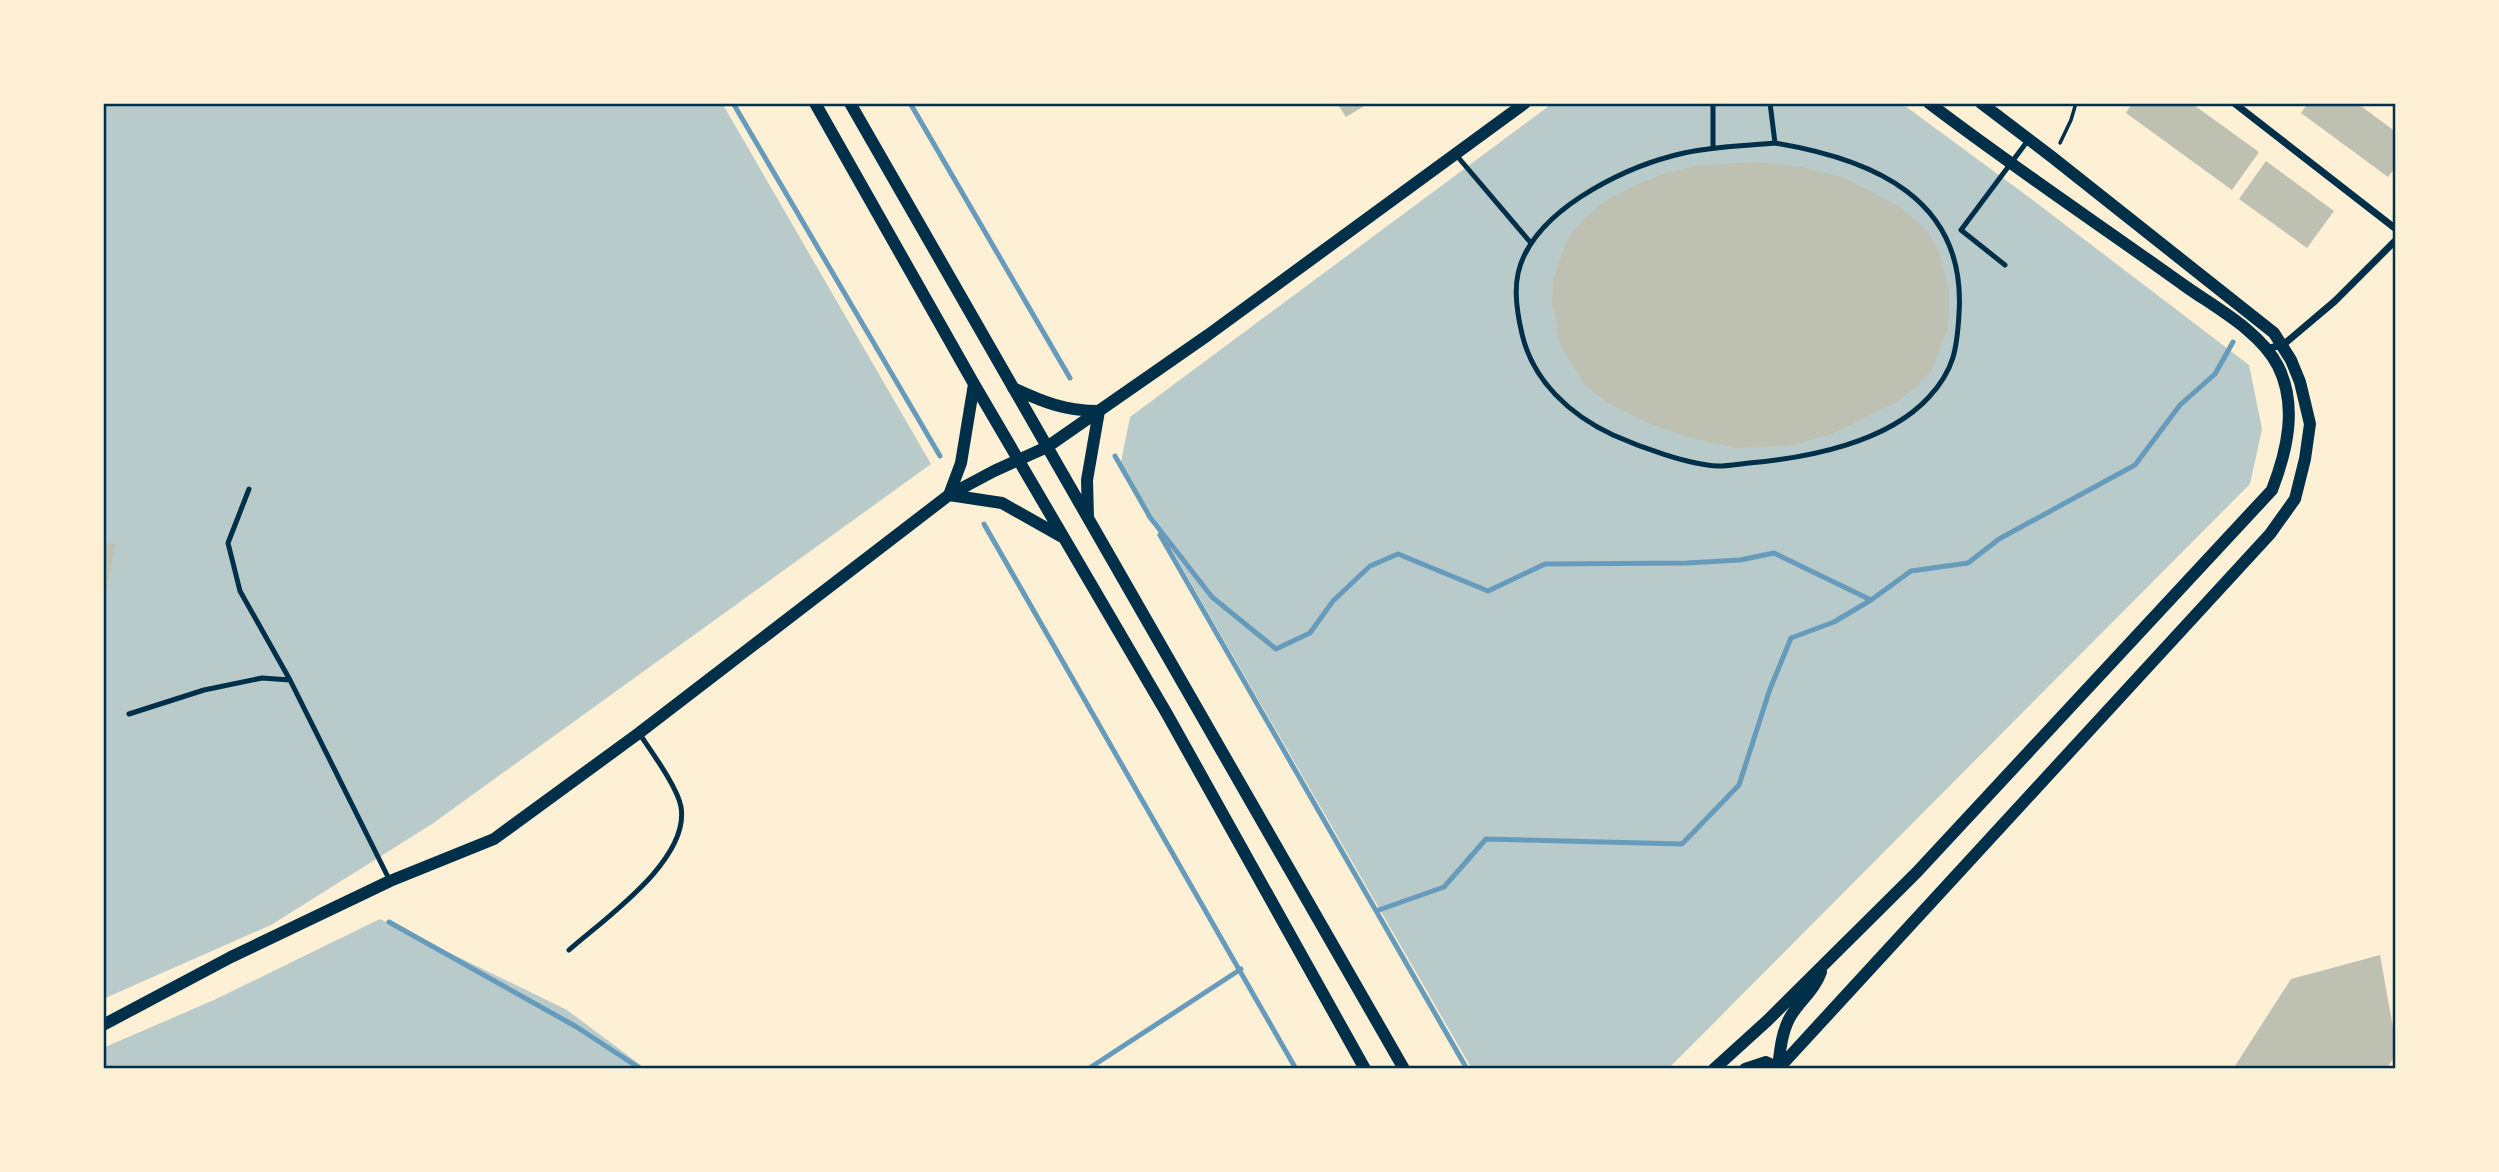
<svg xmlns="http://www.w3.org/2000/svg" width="2499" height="1172" font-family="Manrope,sans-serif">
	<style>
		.green { fill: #b9caca }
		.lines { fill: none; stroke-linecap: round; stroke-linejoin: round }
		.stream { stroke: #669bbc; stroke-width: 5 }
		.building { fill: #bec0b2 }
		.path { stroke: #003049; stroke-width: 3.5 }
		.service { stroke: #003049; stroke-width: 5 }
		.minor { stroke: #003049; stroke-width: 7 }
		.tertiary { stroke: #003049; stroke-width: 12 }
		.neatline { fill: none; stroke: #003049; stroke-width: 2.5 }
	</style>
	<rect width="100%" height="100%" fill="#fdf0d5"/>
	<path class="green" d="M103,103H722L931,464L432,824L271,925L103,999Z
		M1553,103H1901L2026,195L2249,365L2262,429L2250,484L1668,1069H1472L1121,462L1130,417Z
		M380,919L567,1010L646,1069H103V1048L214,1000Z"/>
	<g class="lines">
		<path class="stream" d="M733,103L940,456
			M910,103L1070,378
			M1115,456L1150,517
			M1149,516L1212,597L1276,649L1310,633L1333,601L1370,566L1398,554L1488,591L1545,564L1687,563L1740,560L1774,553L1871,600
			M984,524L1296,1069
			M1160,535L1467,1069
			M1376,911L1444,887L1486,839L1682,844L1739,785L1770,689L1791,638L1834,622L1871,600L1911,571L1968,563L1999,539L2135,465L2180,405L2215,374L2233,342
			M389,922L575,1026L641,1069
			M1088,1069L1241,969"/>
	</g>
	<path class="building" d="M1337,103H1369L1346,117Z
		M2132,103H2191L2259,152L2232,190L2126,113Z
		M2308,103H2357L2396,132V167L2388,177L2301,113Z
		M2266,161L2334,211L2307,248L2239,199Z
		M1755,162L1802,167L1844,178L1899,206L1927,231L1938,249L1949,289V311L1947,331L1931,371L1915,388L1895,403L1832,434L1789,446L1738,448L1686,437L1646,422L1608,403L1585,385L1560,345L1552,300L1553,279L1567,240L1583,220L1605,201L1633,186L1664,174L1695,166Z
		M103,542L115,544L105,600H103Z
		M2380,955L2396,1044V1055L2386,1069H2233L2291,979Z"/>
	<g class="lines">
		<path class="path" d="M2060,143L2071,120L2076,103"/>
		<path class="service" d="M1770,103L1775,143
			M1775,143C1872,159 1967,198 1959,314C1957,349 1954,370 1929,397C1887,443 1807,458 1749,463C1739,464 1728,466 1718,466C1689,465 1640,447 1613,435C1570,415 1533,381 1522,334C1516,308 1512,280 1524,256C1549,203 1630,165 1684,153C1714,146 1745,146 1775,143Z
			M1713,148V103
			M1457,156L1531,243
			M2005,265L1961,230L2029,139
			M249,489L228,543L240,591L290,680L390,881
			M129,714L204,690L262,678L290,680
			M569,950C604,919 690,860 681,807C678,788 651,751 639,733"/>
		<path class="minor" d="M2234,103L2396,229
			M2265,349L2283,345L2335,301L2396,240"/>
		<path class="tertiary" d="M815,103L974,384L1167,714L1365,1069
			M850,103L1404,1069
			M1013,388C1043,402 1065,411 1099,411
			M949,495L1002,503L1064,538
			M949,495L961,463L974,384
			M1088,517L1087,480L1099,411
			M103,1025L231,957L390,881L494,839L639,733L949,495L994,471L1047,447L1208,335L1525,103
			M1778,1068C1780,1050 1782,1029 1792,1014C1802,999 1815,989 1821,972
			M1714,1069L1768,1020L1917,872L2272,490C2287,451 2298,406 2278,366C2260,331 2216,308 2185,286C2100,225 2013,167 1929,103
			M1745,1069L1766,1062L1778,1068
			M1778,1069L2270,534L2295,499L2305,459L2310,424L2300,382L2291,360L2274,333L2052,157L1981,103"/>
	</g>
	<rect width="2499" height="1172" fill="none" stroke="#fdf0d5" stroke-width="210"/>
	<rect x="105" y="105" width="2289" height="962" class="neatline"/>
</svg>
